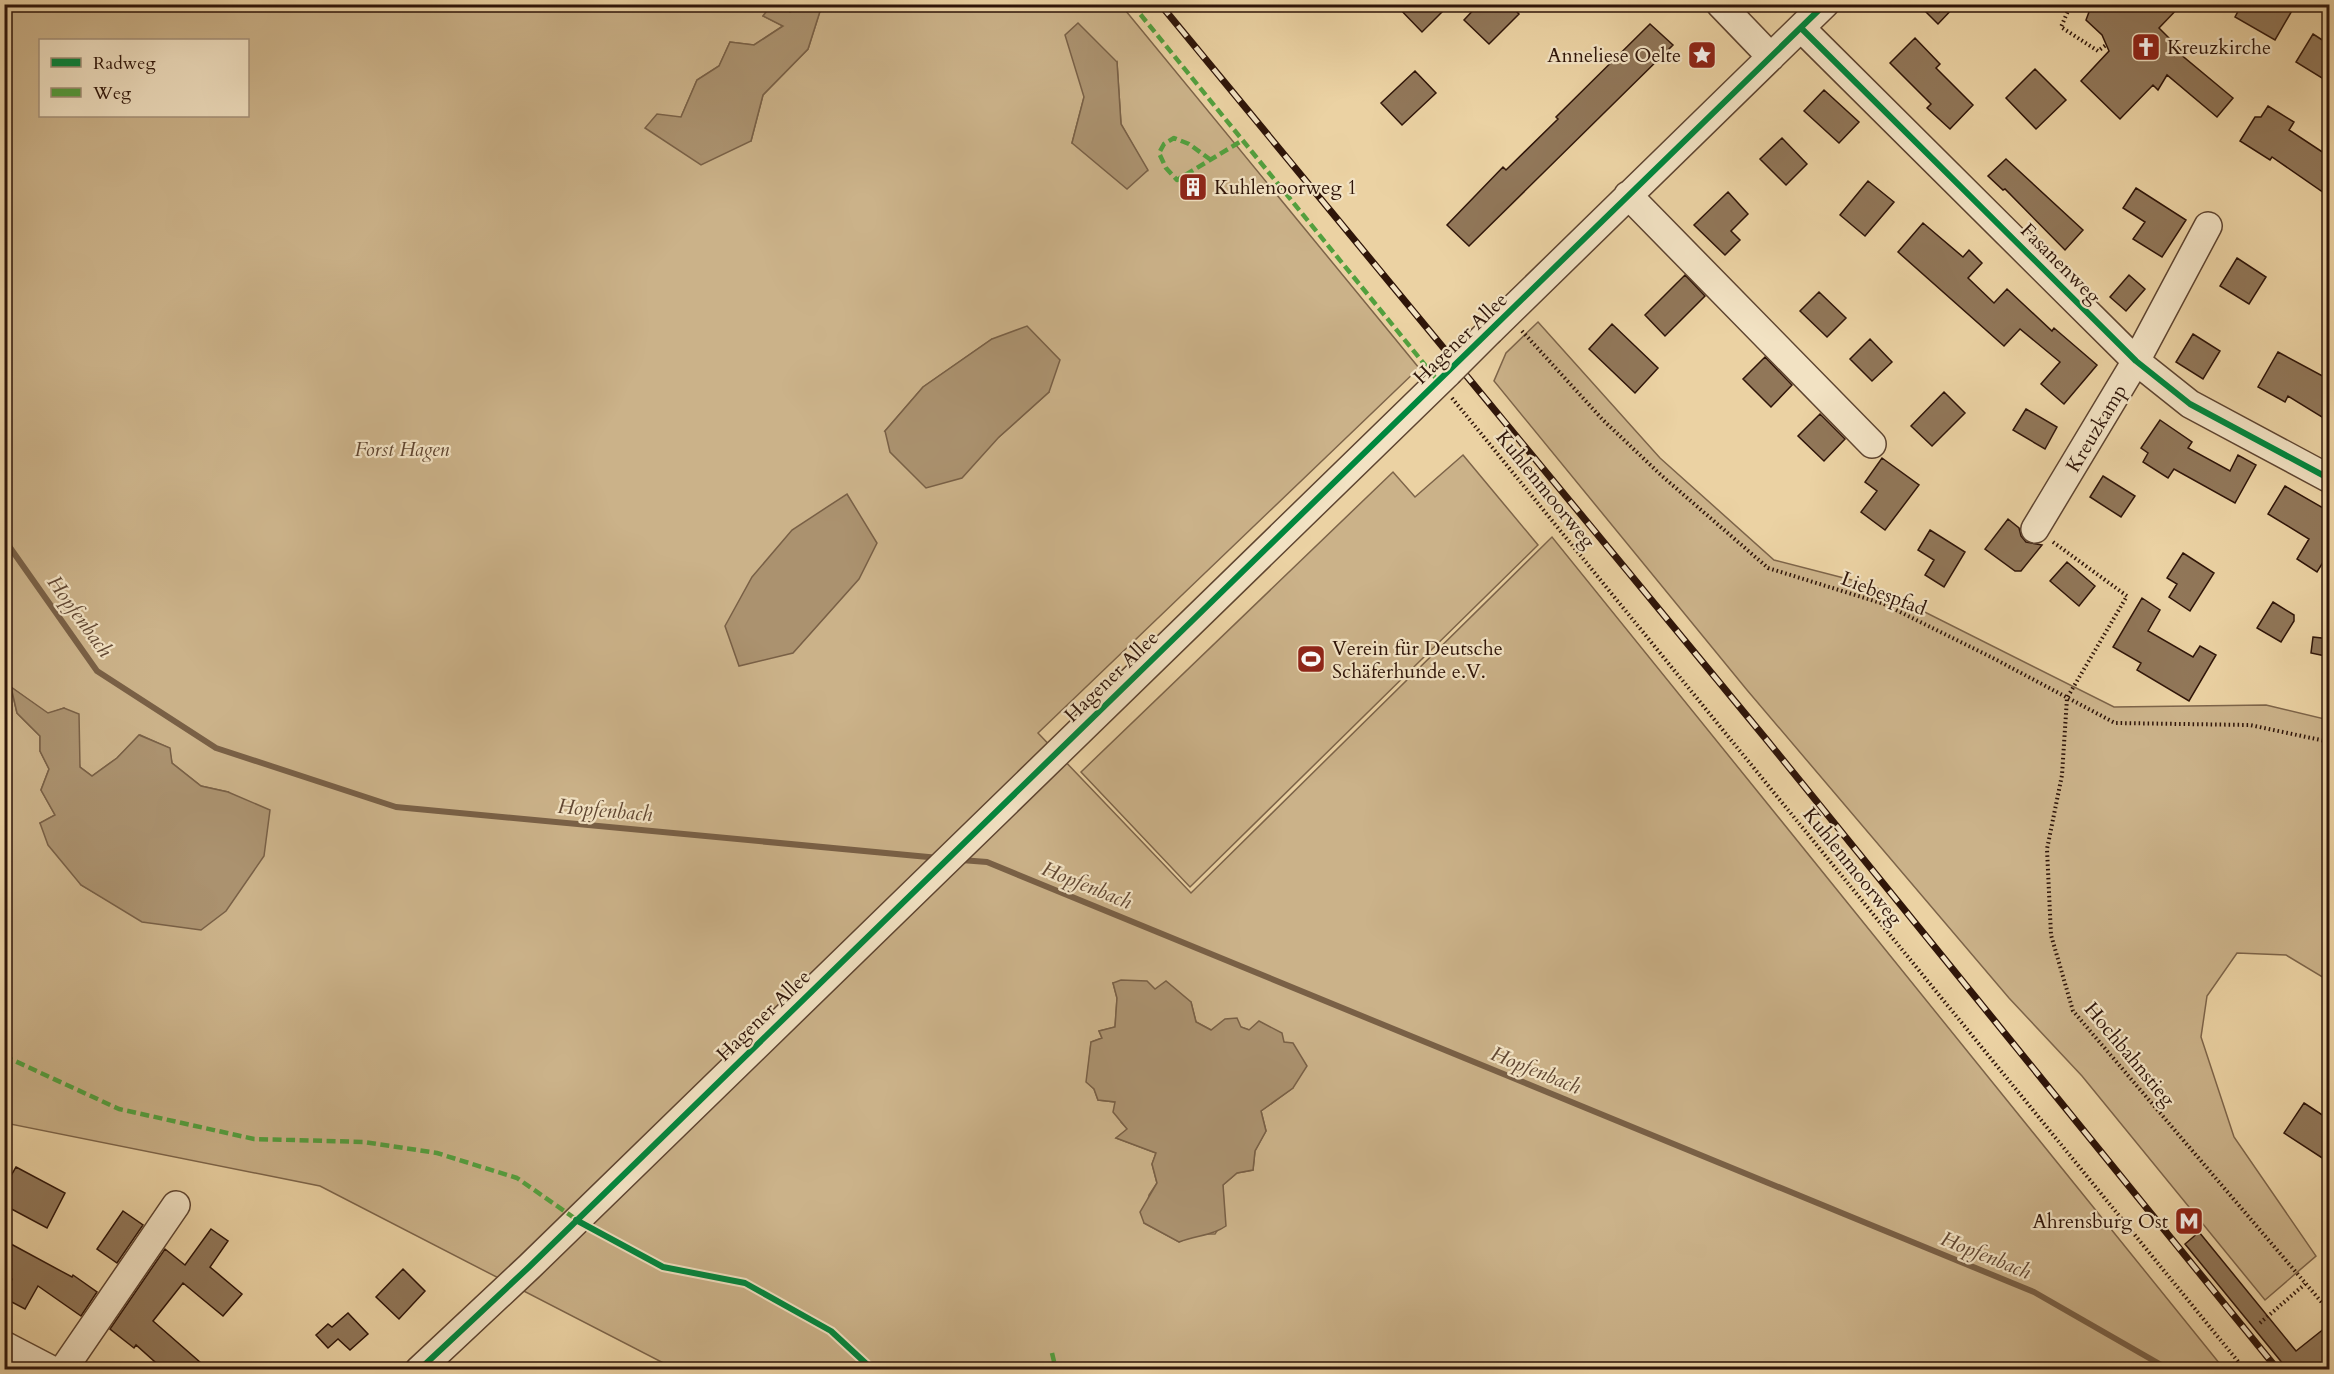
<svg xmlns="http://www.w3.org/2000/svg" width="2334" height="1374" font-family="Cardo,serif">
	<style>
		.green { fill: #cbb289; stroke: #7d6449; stroke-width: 1.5; fill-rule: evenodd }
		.water { fill: #ab926f; stroke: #796046; stroke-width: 1.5 }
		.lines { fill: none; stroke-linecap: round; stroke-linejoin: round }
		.stream { stroke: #796046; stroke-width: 6 }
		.building { fill: #917759; stroke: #2f1509; stroke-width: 1.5 }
		.minor-casing { stroke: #5e4430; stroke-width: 30 }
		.path { stroke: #2f1509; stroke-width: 4; stroke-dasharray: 1.5 3; stroke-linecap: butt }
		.minor { stroke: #f2e2c3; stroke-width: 27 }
		.rail-casing { stroke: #2f1509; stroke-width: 7 }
		.rail { stroke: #f2e2c3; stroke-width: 4.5; stroke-dasharray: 14; stroke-linecap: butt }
		.minor-bridge-casing { stroke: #5e4430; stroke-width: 30; stroke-linecap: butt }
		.minor-bridge { stroke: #f2e2c3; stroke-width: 27 }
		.quiet { stroke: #52a03e; stroke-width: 4.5; stroke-dasharray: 9 4.5; stroke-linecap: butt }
		.cycleway-casing { stroke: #f2e2c3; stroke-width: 10 }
		.cycleway { stroke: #00873e; stroke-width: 6 }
		.labels { text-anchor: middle; stroke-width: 4.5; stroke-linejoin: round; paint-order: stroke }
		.poi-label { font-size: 20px; fill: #2f1509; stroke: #f2e2c3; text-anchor: start }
		.street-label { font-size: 20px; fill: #2f1509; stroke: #f2e2c3 }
		.park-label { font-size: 20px; font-style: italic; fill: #5e442f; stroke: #f2e2c3 }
		.water-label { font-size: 21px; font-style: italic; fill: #614732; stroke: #f2e2c3 }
	</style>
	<rect width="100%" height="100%" fill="#ebd2a3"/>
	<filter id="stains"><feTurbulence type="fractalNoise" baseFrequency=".00333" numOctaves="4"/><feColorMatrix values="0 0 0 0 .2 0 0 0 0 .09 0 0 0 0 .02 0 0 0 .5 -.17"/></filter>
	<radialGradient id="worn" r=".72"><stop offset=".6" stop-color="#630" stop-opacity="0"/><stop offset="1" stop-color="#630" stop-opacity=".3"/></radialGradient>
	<path class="green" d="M4,5H772L763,16L783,26L754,45L730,42L719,66L697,80L681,117L751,141L763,95L808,49L822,5H1121L1419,368L1038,733L1191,893L1552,537L2224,1369H675L320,1186L5,1123ZM40,40H248V116H40ZM1117,62L1121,124L1147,170L1072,143L1084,97ZM992,339L1049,392L999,437L885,431L923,387ZM11,687L48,714L64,708L80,767L92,776L117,758L140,735L169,748L172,763L201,786L228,792L109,901L81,885L40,823L55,815L41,790L49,769L40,751V736L17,713ZM1113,983L1155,989L1191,1002L1196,1022L1211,1030L1241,1027L1284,1042L1293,1088L1261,1111L1266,1131L1255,1151L1253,1170L1237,1173L1223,1185L1224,1220L1215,1234H1197L1179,1242L1144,1223L1149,1195L1157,1183L1152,1164L1156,1153L1116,1138L1128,1129L1121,1122L1115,1102L1098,1100L1094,1089L1087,1082L1091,1042L1102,1038L1099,1031L1115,1027L1117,998Z
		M1538,322L1660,458L1774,560L1871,585L2114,707L2266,705L2329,720V981L2286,955L2237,953L2207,996L2201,1037L2234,1137L2316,1256L2265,1300L2082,1076L2009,998L1747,690L1494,381L1506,353Z
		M1463,455L1538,545L1190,887L1081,772L1393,472L1415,497Z"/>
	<path class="water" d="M772,4L778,5L790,12L806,5H822L808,49L763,95L751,141L701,165L645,128L657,114L681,117L697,80L719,66L730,42L754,45L783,26L763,16Z
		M1078,23L1117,62L1121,124L1148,170L1127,189L1072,143L1084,97L1065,35Z
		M1027,326L1060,360L1049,392L999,437L962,478L926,488L890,452L885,431L923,387L992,339Z
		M847,494L877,543L859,579L793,653L739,666L725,626L752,577L792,530Z
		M11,687L48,713L64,708L79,714L80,767L92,776L117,758L139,735L170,748L172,763L201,786L228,792L270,810L264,856L226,911L201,930L142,922L81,885L48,845L40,823L55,815L41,790L49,769L40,751V736L17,713Z
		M1121,980L1147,981L1155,989L1166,981L1191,1002L1196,1022L1211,1030L1225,1019L1237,1018L1241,1027L1249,1030L1259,1021L1282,1033L1284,1042L1293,1043L1307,1066L1293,1088L1261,1111L1266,1131L1255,1151L1253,1170L1237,1173L1223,1185L1226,1226C1212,1236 1196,1235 1179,1242L1144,1223L1140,1212L1157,1183L1152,1164L1156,1153L1116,1138L1127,1129L1113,1112L1115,1102L1098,1100L1094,1089L1086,1082L1091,1042L1102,1038L1099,1031L1115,1027L1117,998L1113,983Z"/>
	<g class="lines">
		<path class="stream" d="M4,539L97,671L216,748L396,807L939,858
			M961,860L987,862L2034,1292L2170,1370"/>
	</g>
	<path class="building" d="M1395,4H1450L1422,32Z
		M1479,4H1509L1519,14L1489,44L1464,20Z
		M1918,4H1957L1938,24Z
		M2092,4H2182L2159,28L2181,50L2179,53L2233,98L2217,117L2167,75L2158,90L2153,85L2120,119L2081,81L2109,51L2102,35L2086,20Z
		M2242,4H2284L2293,9L2275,40L2235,17Z
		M1650,24L1673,45L1469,246L1447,225L1503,167L1506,170L1558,119L1556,117Z
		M2313,34L2330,45V83L2296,62Z
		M1915,38L1940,64L1936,68L1973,105L1950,129L1927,108L1931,104L1890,63Z
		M2035,69L2066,100L2036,129L2006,98Z
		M1415,71L1436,93L1402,125L1381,103Z
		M1824,90L1859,122L1839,143L1804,111Z
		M2268,106L2294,122L2289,130L2330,157V197L2272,157L2270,160L2240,141L2255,117H2261Z
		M1782,138L1807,164L1786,185L1760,159Z
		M2006,159L2083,230L2065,250L2005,189L2003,190L1988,176Z
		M1868,181L1894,202L1865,236L1840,215Z
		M2136,188L2186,220L2162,257L2133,239L2145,222L2123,208Z
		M1728,192L1748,214L1731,231L1740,240L1725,255L1694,225Z
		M1923,223L1963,257L1969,250L1982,263L1968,278L1994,303L2007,289L2052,331L2054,328L2097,365L2064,404L2041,384L2060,362L2020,329L2004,346L1898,252Z
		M2237,258L2266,277L2249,304L2220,286Z
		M1685,275L1705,296L1665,336L1645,315Z
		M2129,275L2145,289L2126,311L2110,297Z
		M1819,292L1846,318L1827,337L1800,311Z
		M1612,324L1658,368L1635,393L1589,349Z
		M2193,334L2220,351L2203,379L2176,362Z
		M1870,339L1892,362L1872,381L1850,359Z
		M2278,352L2330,380V422L2288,396L2285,402L2258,387Z
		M1765,357L1792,385L1771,407L1743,379Z
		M1944,392L1965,413L1932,446L1911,426Z
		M2026,409L2057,427L2045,449L2013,430Z
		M1820,414L1845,439L1824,461L1798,436Z
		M2160,420L2192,442L2188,448L2230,471L2238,455L2256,465L2235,503L2174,469L2168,478L2143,462L2148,453L2141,448Z
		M1882,458L1919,485L1885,530L1861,512L1877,491L1865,482Z
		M2103,476L2135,496L2121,517L2090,497Z
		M2285,486L2330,512V551L2317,572L2297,559L2309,539L2268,514Z
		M2008,519L2019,528L2021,536L2026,542L2042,545L2021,571H2015L1985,549Z
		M1930,530L1965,552L1944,587L1925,575L1934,560L1918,550Z
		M2183,553L2214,573L2190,611L2169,597L2177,584L2167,578Z
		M2067,562L2095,586L2079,606L2050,581Z
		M2142,598L2160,610L2148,631L2193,657L2200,646L2216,655L2189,701L2137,670L2141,663L2113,647Z
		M2273,602L2294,615V621L2281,642L2257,628Z
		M2313,637L2330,639V657L2311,653Z
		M2304,1103L2330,1120V1163L2284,1133Z
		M16,1167L65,1193L47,1228L4,1205V1188Z
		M123,1211L143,1225L117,1263L97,1249Z
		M211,1229L228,1241L210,1267L242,1294L223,1316L183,1283L153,1321L209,1370H164L136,1345L134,1348L110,1329L165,1249L185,1265Z
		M2199,1232L2296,1351L2330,1324V1370H2288L2185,1244Z
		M11,1244L72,1277L73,1275L97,1292L81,1316L38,1286L25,1309L4,1298L12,1279L4,1275V1255Z
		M403,1269L425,1291L399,1319L376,1297Z
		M348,1313L368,1334L350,1350L338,1339L328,1348L316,1335L328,1324L332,1327Z"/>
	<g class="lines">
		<g class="minor-casing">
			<path id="minor" d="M1720,4L1771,57
				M1801,28L2136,361L2190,404L2330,479
				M1628,195L1872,444
				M1490,331L1825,4
				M2035,529L2136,361L2208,226
				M4,1345L52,1370
				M63,1370L176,1205
				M419,1370L529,1267L1448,373"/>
		</g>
		<path class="path" d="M2071,4L2061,27L2098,51L2106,45
			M1522,331L1603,420L1662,476L1768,568L1884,604L1991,657L2115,723L2250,725L2330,742
			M1452,398L2245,1370
			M2053,542L2127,596L2067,698L2062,775L2047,849L2051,935L2073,1011L2330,1312
			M2260,1323L2305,1284"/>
		<use href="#minor" class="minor"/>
		<g class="rail-casing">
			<path id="rail" d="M1160,4L1766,739L2278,1370"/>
		</g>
		<use href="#rail" class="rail"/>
		<g class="minor-bridge-casing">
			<path id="minor-bridge" d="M1448,373L1490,331"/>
		</g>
		<use href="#minor-bridge" class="minor-bridge"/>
		<path class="quiet" d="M1132,4L1438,381
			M1211,160L1189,144L1174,138L1164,144L1159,153L1166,168L1177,180L1243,140
			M4,1056L119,1109L254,1139L364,1142L437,1153L517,1178L580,1222
			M1052,1353L1056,1370"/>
		<g class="cycleway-casing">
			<path id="cycleway" d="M1801,28L2136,361L2190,404L2330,479
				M576,1220L663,1267L745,1283L831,1331L873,1370
				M419,1370L529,1267L1825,4"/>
		</g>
		<use href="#cycleway" class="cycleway"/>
	</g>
	<defs>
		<g id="church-square" transform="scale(1.5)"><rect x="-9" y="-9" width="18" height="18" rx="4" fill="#8f2418" stroke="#f2e2c3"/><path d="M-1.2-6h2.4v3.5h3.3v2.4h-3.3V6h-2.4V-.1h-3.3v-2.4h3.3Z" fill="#fff"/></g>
		<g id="sight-square" transform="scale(1.5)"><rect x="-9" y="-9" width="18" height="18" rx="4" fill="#8f2418" stroke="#f2e2c3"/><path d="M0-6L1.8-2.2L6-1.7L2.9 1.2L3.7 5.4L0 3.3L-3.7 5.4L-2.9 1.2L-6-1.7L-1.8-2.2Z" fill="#fff"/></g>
		<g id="building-square" transform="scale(1.5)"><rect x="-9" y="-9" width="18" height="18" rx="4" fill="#8f2418" stroke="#f2e2c3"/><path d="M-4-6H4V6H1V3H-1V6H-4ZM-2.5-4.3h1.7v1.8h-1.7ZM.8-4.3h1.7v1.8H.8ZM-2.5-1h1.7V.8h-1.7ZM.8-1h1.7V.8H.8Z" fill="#fff"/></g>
		<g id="stadium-square" transform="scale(1.5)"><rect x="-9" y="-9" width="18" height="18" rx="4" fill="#8f2418" stroke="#f2e2c3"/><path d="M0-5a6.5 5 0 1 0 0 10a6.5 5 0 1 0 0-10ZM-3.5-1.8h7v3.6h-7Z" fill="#fff"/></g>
		<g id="metro-square" transform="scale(1.5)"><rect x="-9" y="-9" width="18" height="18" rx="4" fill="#8f2418" stroke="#f2e2c3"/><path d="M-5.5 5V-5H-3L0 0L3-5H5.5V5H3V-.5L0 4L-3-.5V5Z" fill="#fff"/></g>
	</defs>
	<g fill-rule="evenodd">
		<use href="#church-square" x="2146" y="47"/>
		<use href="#sight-square" x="1702" y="55"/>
		<use href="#building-square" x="1193" y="187"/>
		<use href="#stadium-square" x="1311" y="659"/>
		<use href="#metro-square" x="2189" y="1221"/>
	</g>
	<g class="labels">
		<g class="poi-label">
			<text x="2167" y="54">Kreuzkirche</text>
			<text x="1681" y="62" text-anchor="end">Anneliese Oelte</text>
			<text x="1214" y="194">Kuhlenoorweg 1</text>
			<text x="1332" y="655">Verein für Deutsche<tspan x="1332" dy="23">Schäferhunde e.V.</tspan></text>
			<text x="2168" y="1228" text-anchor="end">Ahrensburg Ost</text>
		</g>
		<g class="street-label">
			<text transform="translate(2061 263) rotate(45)" y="7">Fasanenweg</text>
			<text transform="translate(1460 338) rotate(-44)" y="7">Hagener Allee</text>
			<text transform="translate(2096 428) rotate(-59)" y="7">Kreuzkamp</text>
			<text transform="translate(1546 489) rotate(51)" y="7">Kuhlenmoorweg</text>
			<text transform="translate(1884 593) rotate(21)" y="7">Liebespfad</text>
			<text transform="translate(1111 676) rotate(-44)" y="7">Hagener Allee</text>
			<text transform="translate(1853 866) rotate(51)" y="7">Kuhlenmoorweg</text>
			<text transform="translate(763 1015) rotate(-44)" y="7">Hagener Allee</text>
			<text transform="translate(2130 1054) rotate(50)" y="7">Hochbahnstieg</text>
		</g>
		<g class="park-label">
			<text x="402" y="456">Forst Hagen</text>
		</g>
		<g class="water-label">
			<text transform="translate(80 616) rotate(54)" y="7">Hopfenbach</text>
			<text transform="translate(605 810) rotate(5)" y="7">Hopfenbach</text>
			<text transform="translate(1087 885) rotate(22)" y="7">Hopfenbach</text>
			<text transform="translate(1536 1070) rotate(22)" y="7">Hopfenbach</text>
			<text transform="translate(1986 1255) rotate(22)" y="7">Hopfenbach</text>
		</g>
	</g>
	<rect width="2334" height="1374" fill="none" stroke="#ebd2a3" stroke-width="24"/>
	<rect x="6" y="6" width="2322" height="1362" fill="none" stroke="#2f1509" stroke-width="3"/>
	<rect x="12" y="12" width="2310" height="1350" fill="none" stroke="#2f1509" stroke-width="1.5"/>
	<rect x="39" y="39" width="210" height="78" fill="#f2e2c3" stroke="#a49079" stroke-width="1.5"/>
	<rect x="51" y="58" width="30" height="9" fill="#00873e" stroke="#a49079" stroke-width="1.5"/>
	<text x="93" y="69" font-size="18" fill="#2f1509">Radweg</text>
	<rect x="51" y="88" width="30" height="9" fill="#52a03e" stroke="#a49079" stroke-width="1.5"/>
	<text x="93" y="99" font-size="18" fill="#2f1509">Weg</text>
	<rect width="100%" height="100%" filter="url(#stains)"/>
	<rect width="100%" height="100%" fill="url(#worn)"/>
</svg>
